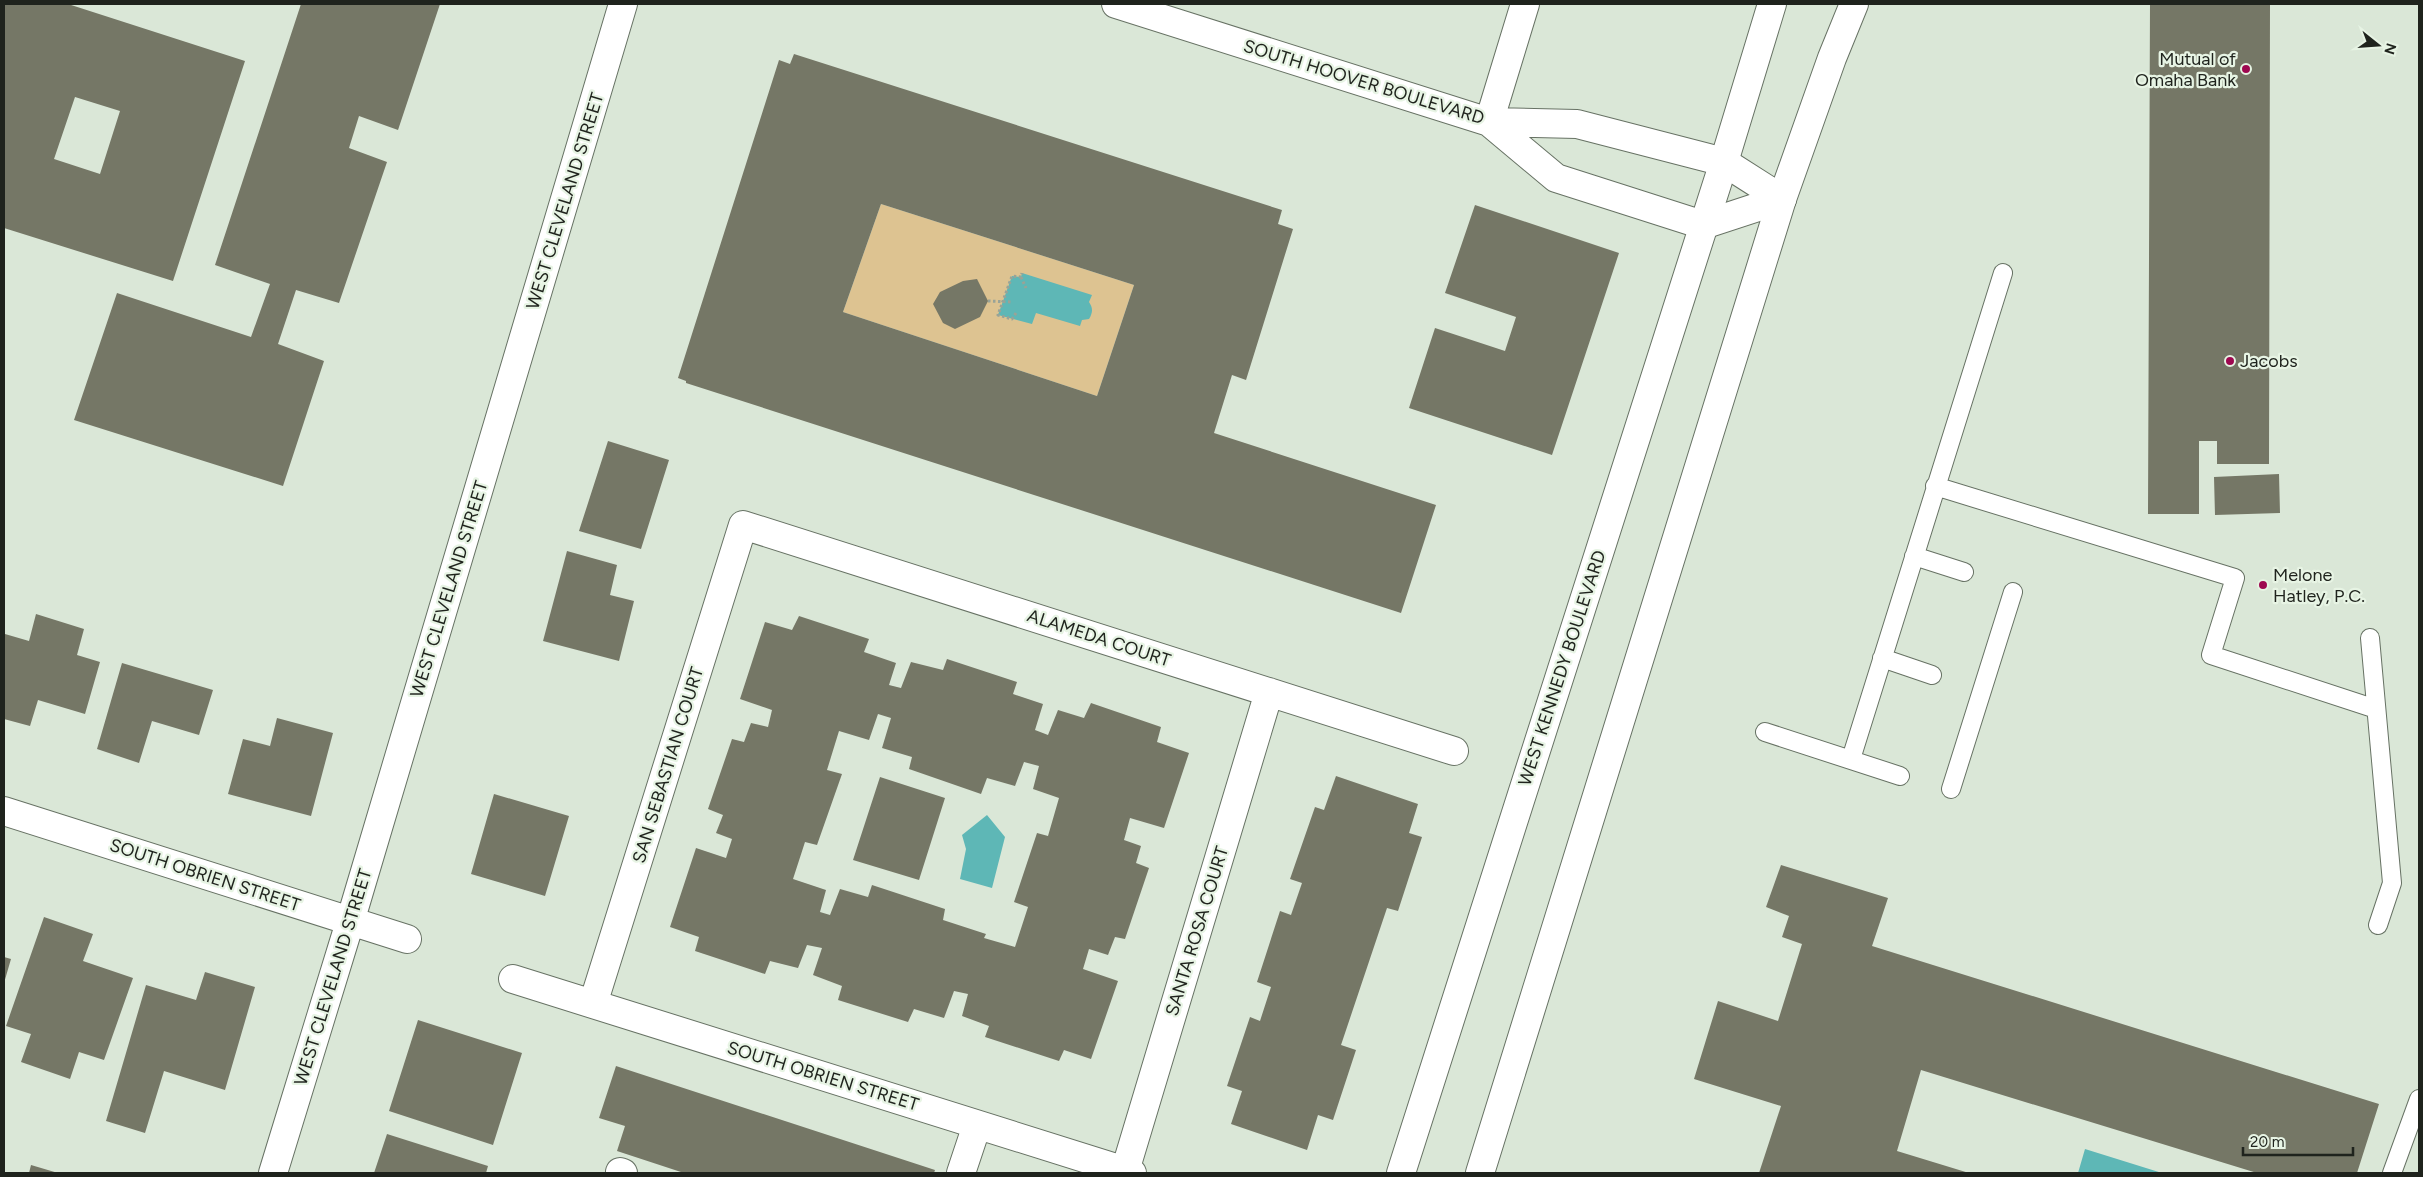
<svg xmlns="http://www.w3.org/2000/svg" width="2423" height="1177" font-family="Figtree,sans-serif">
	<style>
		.green { fill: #ddc391 }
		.water { fill: #5eb7b6 }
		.building { fill: #757766; fill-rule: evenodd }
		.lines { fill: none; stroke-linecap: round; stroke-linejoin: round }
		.lane-casing { stroke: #677264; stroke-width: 20 }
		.street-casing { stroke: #677264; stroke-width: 30 }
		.primary-casing { stroke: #677264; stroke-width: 30 }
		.highway-casing { stroke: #677264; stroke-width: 30 }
		.path { stroke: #99a397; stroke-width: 3; stroke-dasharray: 2.5 2.5; stroke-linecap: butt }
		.lane { stroke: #fff; stroke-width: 18 }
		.street { stroke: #fff; stroke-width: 28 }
		.primary { stroke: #fff; stroke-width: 28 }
		.highway { stroke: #fff; stroke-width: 28 }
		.poi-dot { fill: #9e0850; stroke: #e7f4e4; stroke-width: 2 }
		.labels { text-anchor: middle; stroke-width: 4.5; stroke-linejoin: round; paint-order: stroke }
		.poi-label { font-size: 18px; fill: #1f231d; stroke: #e7f4e4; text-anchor: start }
		.street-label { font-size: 18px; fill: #1f231d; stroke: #e7f4e4 }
	</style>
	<rect width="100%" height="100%" fill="#dae7d7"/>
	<path class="green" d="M881,204L1134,285L1097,396L843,312Z"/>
	<path class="water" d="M1022,273L1092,295L1089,302C1093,308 1093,312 1089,319L1082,320L1080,326L1036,313L1032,324L998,315L1012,276L1021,277Z
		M987,815L1005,837L992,888L960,879L966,849L962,835Z
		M2085,1149L2162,1173H2078Z"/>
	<path class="building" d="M4,4H68L245,61L173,281L4,228ZM75,97L120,111L100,174L54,159Z
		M301,4H440L398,130L359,116L349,148L387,162L339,303L296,290L278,344L324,361L283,486L74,420L117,293L251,337L270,284L215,265Z
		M2150,4H2270L2269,464H2217V441H2199V514H2148Z
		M794,54L1282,210L1278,224L1293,229L1246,380L1232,375L1214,433L1436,505L1401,613L686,383V381L678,378L779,60L790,64ZM881,204L1134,285L1097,396L843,312Z
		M1475,205L1619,253L1552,455L1409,408L1435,328L1505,351L1516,317L1445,293Z
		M977,279L988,301L980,317L955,329L943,323L933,304L940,292L963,281Z
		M608,441L669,460L641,549L579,531Z
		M2279,474L2280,513L2215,515L2214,477Z
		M567,551L617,565L610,595L634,601L619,661L543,641Z
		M36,614L84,629L77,655L100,662L85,714L38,700L30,726L4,719V639L5,634L29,641Z
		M799,616L869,639L864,652L896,663L889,685L901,688L911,662L943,670L947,659L1017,682L1013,694L1043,704L1035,730L1048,735L1058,710L1084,718L1091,703L1161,727L1157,742L1189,753L1164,828L1130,818L1124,840L1141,846L1136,863L1149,868L1125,939L1115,937L1108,955L1089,949L1083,969L1118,981L1091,1059L1064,1050L1059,1061L985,1037L989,1026L962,1016L968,994L954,991L944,1018L914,1009L908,1022L838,1000L842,986L813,975L822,948L807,945L798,968L770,961L765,974L695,951L699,937L670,927L696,848L726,858L732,839L716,833L723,815L708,809L732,739L744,742L751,723L768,727L772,710L740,699L765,622L792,630ZM878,714L891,718L882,748L912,757L909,769L981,794L987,778L1015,786L1024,762L1039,766L1033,789L1059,798L1048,836L1037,833L1014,902L1028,907L1015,947L984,938L986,934L943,920L945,909L872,885L868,897L840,889L830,915L820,912L826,890L793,879L805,842L817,845L842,774L827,770L839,731L869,740Z
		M122,663L213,690L199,735L152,721L139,763L97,749Z
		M277,718L333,733L311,816L228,794L243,739L270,746Z
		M1336,776L1418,804L1409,833L1422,837L1398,911L1387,908L1341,1045L1356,1050L1333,1120L1318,1115L1307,1150L1231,1124L1242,1091L1227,1086L1250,1017L1260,1021L1271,987L1257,982L1280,911L1291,915L1302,883L1290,879L1315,807L1324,810Z
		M880,777L945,798L919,880L853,860Z
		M494,794L569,816L545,896L471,874Z
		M1781,865L1888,898L1872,946L2379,1104L2357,1173H2257L1921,1070L1897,1151L1969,1173H1759L1781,1106L1694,1079L1718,1001L1778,1021L1802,944L1782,937L1789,916L1766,907Z
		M44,917L93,934L83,961L133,978L104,1060L79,1052L70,1079L21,1062L31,1034L6,1026Z
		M4,957L11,959L4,983Z
		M205,972L255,987L225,1090L164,1071L145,1133L106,1121L146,985L196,1000Z
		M418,1020L522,1053L493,1145L389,1111Z
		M616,1066L935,1170L934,1173H684L617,1151L625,1126L599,1118Z
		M387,1134L488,1166L486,1173H374Z
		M31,1165L58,1173H29Z"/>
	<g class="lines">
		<g class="lane-casing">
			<path id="lane" d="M1935,486L2235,578L2211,655L2376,709
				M1914,556L1964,572
				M2370,638L2392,883L2378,925
				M1882,658L1932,675
				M1765,732L1900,776
				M1851,759L2003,273
				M1951,789L2013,592
				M2392,1173L2419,1099"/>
		</g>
		<g class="street-casing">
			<path id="street" d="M1116,4L1489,122L1577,124L1724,162L1782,199
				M1489,122L1556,178L1703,225L1782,199
				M1489,122L1525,4
				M4,811L407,939
				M513,979L1132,1173
				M593,1004L743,525L1454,751
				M1125,1171L1269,692
				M620,1172L623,1173
				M273,1173L350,922L623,4
				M961,1173L977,1125"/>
		</g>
		<g class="primary-casing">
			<path id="primary" d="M1401,1173L1724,162
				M1480,1173L1782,199"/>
		</g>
		<g class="highway-casing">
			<path id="highway" d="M1724,162L1772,4
				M1782,199L1832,58L1854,4"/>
		</g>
		<path class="path" d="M1021,277L1026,288
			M988,301L1012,302
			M1016,313L1012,319L998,315L1012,276L1021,277L1022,273"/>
		<use href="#lane" class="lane"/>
		<use href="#street" class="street"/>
		<use href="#primary" class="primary"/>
		<use href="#highway" class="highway"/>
	</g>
	<g class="poi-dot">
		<circle cx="2246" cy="69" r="5"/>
		<circle cx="2230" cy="361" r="5"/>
		<circle cx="2263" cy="585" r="5"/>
	</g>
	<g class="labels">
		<g class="poi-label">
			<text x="2236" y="65" text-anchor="end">Mutual of<tspan x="2236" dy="21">Omaha Bank</tspan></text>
			<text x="2240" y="367">Jacobs</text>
			<text x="2273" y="581">Melone<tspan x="2273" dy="21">Hatley, P.C.</tspan></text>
		</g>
		<g class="street-label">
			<text transform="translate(1364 82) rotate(17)" y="6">SOUTH HOOVER BOULEVARD</text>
			<text transform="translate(565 201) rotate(-73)" y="6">WEST CLEVELAND STREET</text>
			<text transform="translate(449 589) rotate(-73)" y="6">WEST CLEVELAND STREET</text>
			<text transform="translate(1099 638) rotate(18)" y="6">ALAMEDA COURT</text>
			<text transform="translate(1562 668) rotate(-72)" y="6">WEST KENNEDY BOULEVARD</text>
			<text transform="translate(668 765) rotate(-73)" y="6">SAN SEBASTIAN COURT</text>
			<text transform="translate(205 875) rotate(18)" y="6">SOUTH OBRIEN STREET</text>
			<text transform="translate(1197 931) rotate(-73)" y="6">SANTA ROSA COURT</text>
			<text transform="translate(333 977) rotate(-73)" y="6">WEST CLEVELAND STREET</text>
			<text transform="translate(823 1076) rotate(17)" y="6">SOUTH OBRIEN STREET</text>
		</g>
	</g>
	<rect width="2423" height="1177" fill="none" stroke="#1f231d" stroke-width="10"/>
	<g transform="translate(2378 45) rotate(107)" stroke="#e7f4e4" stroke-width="4" paint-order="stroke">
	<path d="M0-4L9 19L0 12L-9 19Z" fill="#1f231d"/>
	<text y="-8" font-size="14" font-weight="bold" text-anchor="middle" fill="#1f231d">N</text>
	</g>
	<path d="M2243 1147v8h110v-8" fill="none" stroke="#1f231d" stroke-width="2.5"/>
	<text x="2250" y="1147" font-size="15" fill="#1f231d" stroke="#e7f4e4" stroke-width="4" paint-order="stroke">20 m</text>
</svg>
